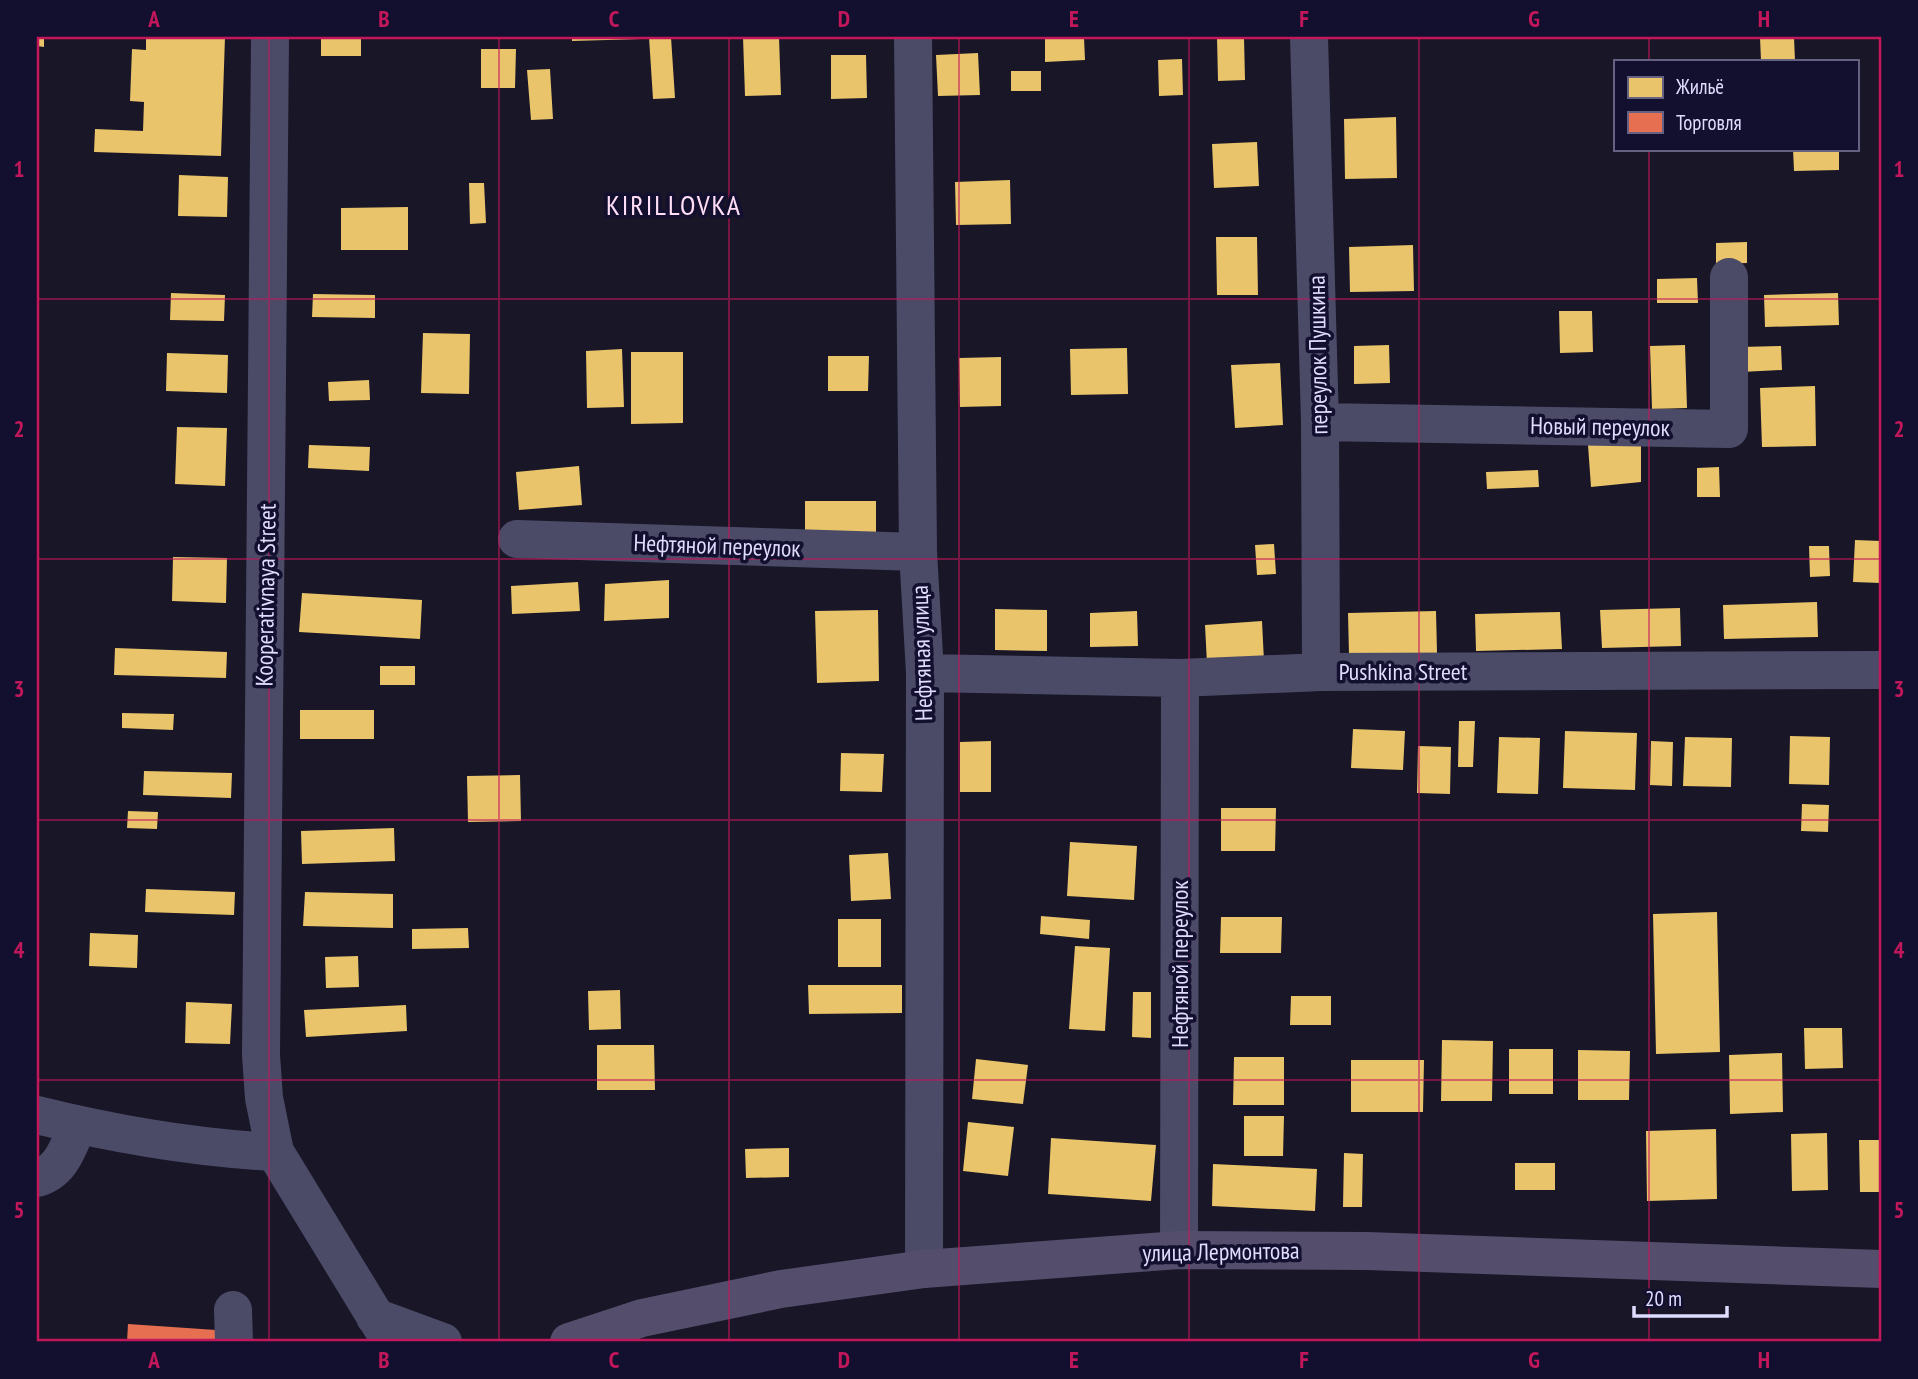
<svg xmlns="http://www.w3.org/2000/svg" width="1918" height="1379" font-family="'PT Sans Narrow',sans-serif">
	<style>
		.homes { fill: #e9c46a }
		.shops { fill: #e76f51 }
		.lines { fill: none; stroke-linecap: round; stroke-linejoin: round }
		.minor { stroke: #4b4b68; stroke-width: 38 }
		.major { stroke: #544d6c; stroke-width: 38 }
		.grid { fill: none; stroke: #c2185b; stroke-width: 2; stroke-opacity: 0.55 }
		.labels { text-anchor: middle; stroke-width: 7; stroke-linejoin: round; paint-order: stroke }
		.street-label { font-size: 24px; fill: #dedcff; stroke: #130f2e }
		.quarter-label { font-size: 28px; letter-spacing: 2px; fill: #ffdef5; stroke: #130f2e }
		.neatline { fill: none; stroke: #c2185b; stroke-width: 2.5 }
		.grid-label { font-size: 23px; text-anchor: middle; font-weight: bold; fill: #c2185b }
	</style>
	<rect width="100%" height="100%" fill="#181627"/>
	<path class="homes" d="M37,37H44V47L37,46Z
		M146,37H225L221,156L94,152L95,129L143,131L144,102L130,101L132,49L146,50Z
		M321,37H361V56H321Z
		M572,37H642V39L572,41Z
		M649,37H671L675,98L653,99Z
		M743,37H779L781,95L745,96Z
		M1045,37H1084L1085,60L1045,62Z
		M1217,37H1244L1245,80L1218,81Z
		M1760,37H1794L1795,61H1761Z
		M481,49H516L515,88H481Z
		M978,53L980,95L938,96L936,55Z
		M831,55H866L867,98L831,99Z
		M1182,59L1183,95L1159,96L1158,60Z
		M550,69L553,119L531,120L527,70Z
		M1011,71H1041V91H1011Z
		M1396,117L1397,178L1345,179L1344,119Z
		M1257,142L1259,186L1214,188L1212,144Z
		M1793,149H1839V170L1794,171Z
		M179,175L228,177L227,217L178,216Z
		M1010,180L1011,224L956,225L955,182Z
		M469,183H484L486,223L470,224Z
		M408,207V250H341V208Z
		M1216,237H1257L1258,295H1217Z
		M1747,242V263L1716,264V243Z
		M1413,245L1414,291L1350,292L1349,247Z
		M1697,278L1698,303H1657V279Z
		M171,293L225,295L224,321L170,320Z
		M1838,293L1839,325L1765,327L1764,295Z
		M313,294L375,295V318L312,317Z
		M1559,311H1592L1593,352L1560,353Z
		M423,333L470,334L469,394L421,393Z
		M1389,345L1390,383L1354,384V346Z
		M1685,345L1687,408L1652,409L1650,346Z
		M1781,346L1782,370L1741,372L1740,347Z
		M1127,348L1128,394L1071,395L1070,349Z
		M622,349L624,407L587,408L586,351Z
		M631,352H683V423L631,424Z
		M167,353L228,355L227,393L166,391Z
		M828,356H869L868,391H828Z
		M1001,357V406L960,407L959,358Z
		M1280,363L1283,425L1235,428L1231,365Z
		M369,380L370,400L329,401L328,382Z
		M1815,386L1816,446L1762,447L1760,388Z
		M177,427L227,428L225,486L175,484Z
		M1641,441V482L1591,487L1588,445Z
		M309,445L370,447L369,471L308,468Z
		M579,466L582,505L519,510L516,472Z
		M1719,467L1720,497H1697V468Z
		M1538,470L1539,487L1487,489L1486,472Z
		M805,501H876V535H805Z
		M1855,540L1881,541V583L1853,582Z
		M1274,544L1276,574L1257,575L1255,545Z
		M1809,546H1829L1830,576L1810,577Z
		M173,557L227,558L226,603L172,601Z
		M669,580V618L604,621L605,584Z
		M578,582L580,611L512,614L511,586Z
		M302,593L422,600L420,639L299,632Z
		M1817,602L1818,637L1724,639L1723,605Z
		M1680,608L1681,646L1602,648L1600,610Z
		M995,609L1047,610V651L995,650Z
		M878,610L879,681L817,683L815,611Z
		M1137,611L1138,646L1090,647V613Z
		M1436,611L1437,653L1349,655L1348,613Z
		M1560,612L1562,649L1476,651L1475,614Z
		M1262,621L1264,661L1207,664L1205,625Z
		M115,648L227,652L226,678L114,675Z
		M380,666H415V685H380Z
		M300,710H374V739H300Z
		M122,713L174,714L173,730L122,728Z
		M1459,721H1475L1473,767H1458Z
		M1353,729L1405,731L1403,770L1351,768Z
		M1565,731L1637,733L1635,790L1563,788Z
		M1790,736L1830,737L1829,785L1789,784Z
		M1499,737L1540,738L1538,794L1497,793Z
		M1685,737L1732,738L1731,787L1683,786Z
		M991,741V792H960V742Z
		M1651,741L1673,742L1672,786L1650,785Z
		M1418,746L1451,747L1450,794L1417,793Z
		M841,753L884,754L882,792L840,791Z
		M144,771L232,773L231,798L143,795Z
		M520,775L521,821L468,822L467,776Z
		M1802,804L1829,805L1828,832L1801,831Z
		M1221,808H1276L1275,851H1221Z
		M128,811L158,812L157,829L127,828Z
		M394,828L395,861L302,864L301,831Z
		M1070,842L1137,846L1134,900L1067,896Z
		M888,853L891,899L851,901L849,855Z
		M146,889L235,892L234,915L145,912Z
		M305,892L393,894V928L303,926Z
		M1717,912L1720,1052L1656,1054L1653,914Z
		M1041,916L1090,920L1089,939L1040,934Z
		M1221,917H1282L1281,953H1220Z
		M838,919H881V967H838Z
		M468,928L469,948L412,949V929Z
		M90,933L138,935L137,968L89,966Z
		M1075,946L1110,948L1105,1031L1069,1029Z
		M358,956L359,987L326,988L325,957Z
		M808,985H902V1013L809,1014Z
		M620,990L621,1029L589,1030L588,991Z
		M1133,992H1151V1038L1132,1037Z
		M1291,996H1331V1025H1290Z
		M186,1002L232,1004L230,1044L185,1043Z
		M406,1005L407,1031L306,1037L304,1010Z
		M1804,1028H1842L1843,1068L1805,1069Z
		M1442,1040L1493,1041L1492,1101H1441Z
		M597,1045H654L655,1090H597Z
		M1509,1049H1553V1094H1509Z
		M1578,1050L1630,1051L1629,1100H1578Z
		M1782,1053L1783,1112L1730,1114L1729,1055Z
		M1234,1057H1284V1105H1233Z
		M976,1059L1028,1065L1023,1104L972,1099Z
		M1351,1060H1424L1423,1112H1351Z
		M1244,1116H1284L1283,1156H1244Z
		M968,1122L1014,1127L1008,1176L963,1171Z
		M1716,1129L1717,1199L1647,1201L1646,1131Z
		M1827,1133L1828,1190L1792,1191L1791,1134Z
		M1051,1138L1156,1145L1151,1201L1048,1194Z
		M1859,1140H1881V1192H1860Z
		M789,1148V1177L746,1178L745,1149Z
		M1344,1153L1363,1154L1362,1207H1343Z
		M1515,1163H1555V1190H1515Z
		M1213,1164L1317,1169L1315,1211L1212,1206Z"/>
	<path class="shops" d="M128,1324L216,1330V1342H127Z"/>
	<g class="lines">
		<path class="minor" d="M270,37L261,1055L264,1098L275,1152L391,1342
			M913,37L918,552L925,673L924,1269
			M1309,37L1320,422L1321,672
			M1320,422L1729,429V277
			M517,539L918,552
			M925,673L1180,678L1321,672L1881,670
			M37,1115C114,1134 196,1148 275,1152
			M37,1178C62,1171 68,1147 78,1125
			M1179,1250L1180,678
			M233,1310L234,1342
			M375,1317L443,1342"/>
		<path class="major" d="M569,1342L642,1318L781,1289L924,1269L1179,1250L1367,1251L1881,1269"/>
	</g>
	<path class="grid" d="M269,37V1342M499,37V1342M729,37V1342M959,37V1342M1189,37V1342M1419,37V1342M1649,37V61M1649,149V1342M37,299H1881M37,559H1881M37,820H1881M37,1080H1881"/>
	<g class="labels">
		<g class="street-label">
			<text transform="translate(1318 355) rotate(-91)" y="8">переулок Пушкина</text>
			<text transform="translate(1600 427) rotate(1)" y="8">Новый переулок</text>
			<text transform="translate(717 546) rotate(2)" y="8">Нефтяной переулок</text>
			<text transform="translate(266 595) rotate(-89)" y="8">Kooperativnaya Street</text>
			<text transform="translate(922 653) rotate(-92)" y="8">Нефтяная улица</text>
			<text x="1403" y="680">Pushkina Street</text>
			<text transform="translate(1180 964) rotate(-90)" y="8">Нефтяной переулок</text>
			<text transform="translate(1221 1252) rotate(-1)" y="8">улица Лермонтова</text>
		</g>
		<g class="quarter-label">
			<text x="674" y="215">KIRILLOVKA</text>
		</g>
	</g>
	<rect width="1918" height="1379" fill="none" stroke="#130f2e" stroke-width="77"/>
	<rect x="1614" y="60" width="245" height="91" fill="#130f2e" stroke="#646182" stroke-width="2"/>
	<rect x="1628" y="77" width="35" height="21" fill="#e9c46a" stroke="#646182" stroke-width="2"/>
	<text x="1676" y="94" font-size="21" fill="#dedcff">Жильё</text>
	<rect x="1628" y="112" width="35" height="21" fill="#e76f51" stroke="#646182" stroke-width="2"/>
	<text x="1676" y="130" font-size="21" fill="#dedcff">Торговля</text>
	<path d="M1634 1306v10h93v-10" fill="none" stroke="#dedcff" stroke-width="3.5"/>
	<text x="1645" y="1306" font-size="21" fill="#dedcff" stroke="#130f2e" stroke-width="5" paint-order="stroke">20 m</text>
	<rect x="38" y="38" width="1842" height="1302" class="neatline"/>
	<g class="grid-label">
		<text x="154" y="27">A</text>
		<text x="384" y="27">B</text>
		<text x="614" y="27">C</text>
		<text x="844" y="27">D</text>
		<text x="1074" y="27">E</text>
		<text x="1304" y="27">F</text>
		<text x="1534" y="27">G</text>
		<text x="1764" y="27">H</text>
		<text x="19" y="177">1</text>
		<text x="1899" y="177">1</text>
		<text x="19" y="437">2</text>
		<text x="1899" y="437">2</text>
		<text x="19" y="697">3</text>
		<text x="1899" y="697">3</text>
		<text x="19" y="958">4</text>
		<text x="1899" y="958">4</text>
		<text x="19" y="1218">5</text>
		<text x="1899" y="1218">5</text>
		<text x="154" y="1368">A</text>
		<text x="384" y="1368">B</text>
		<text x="614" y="1368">C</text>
		<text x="844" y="1368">D</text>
		<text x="1074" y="1368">E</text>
		<text x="1304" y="1368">F</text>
		<text x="1534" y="1368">G</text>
		<text x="1764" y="1368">H</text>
	</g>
</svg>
